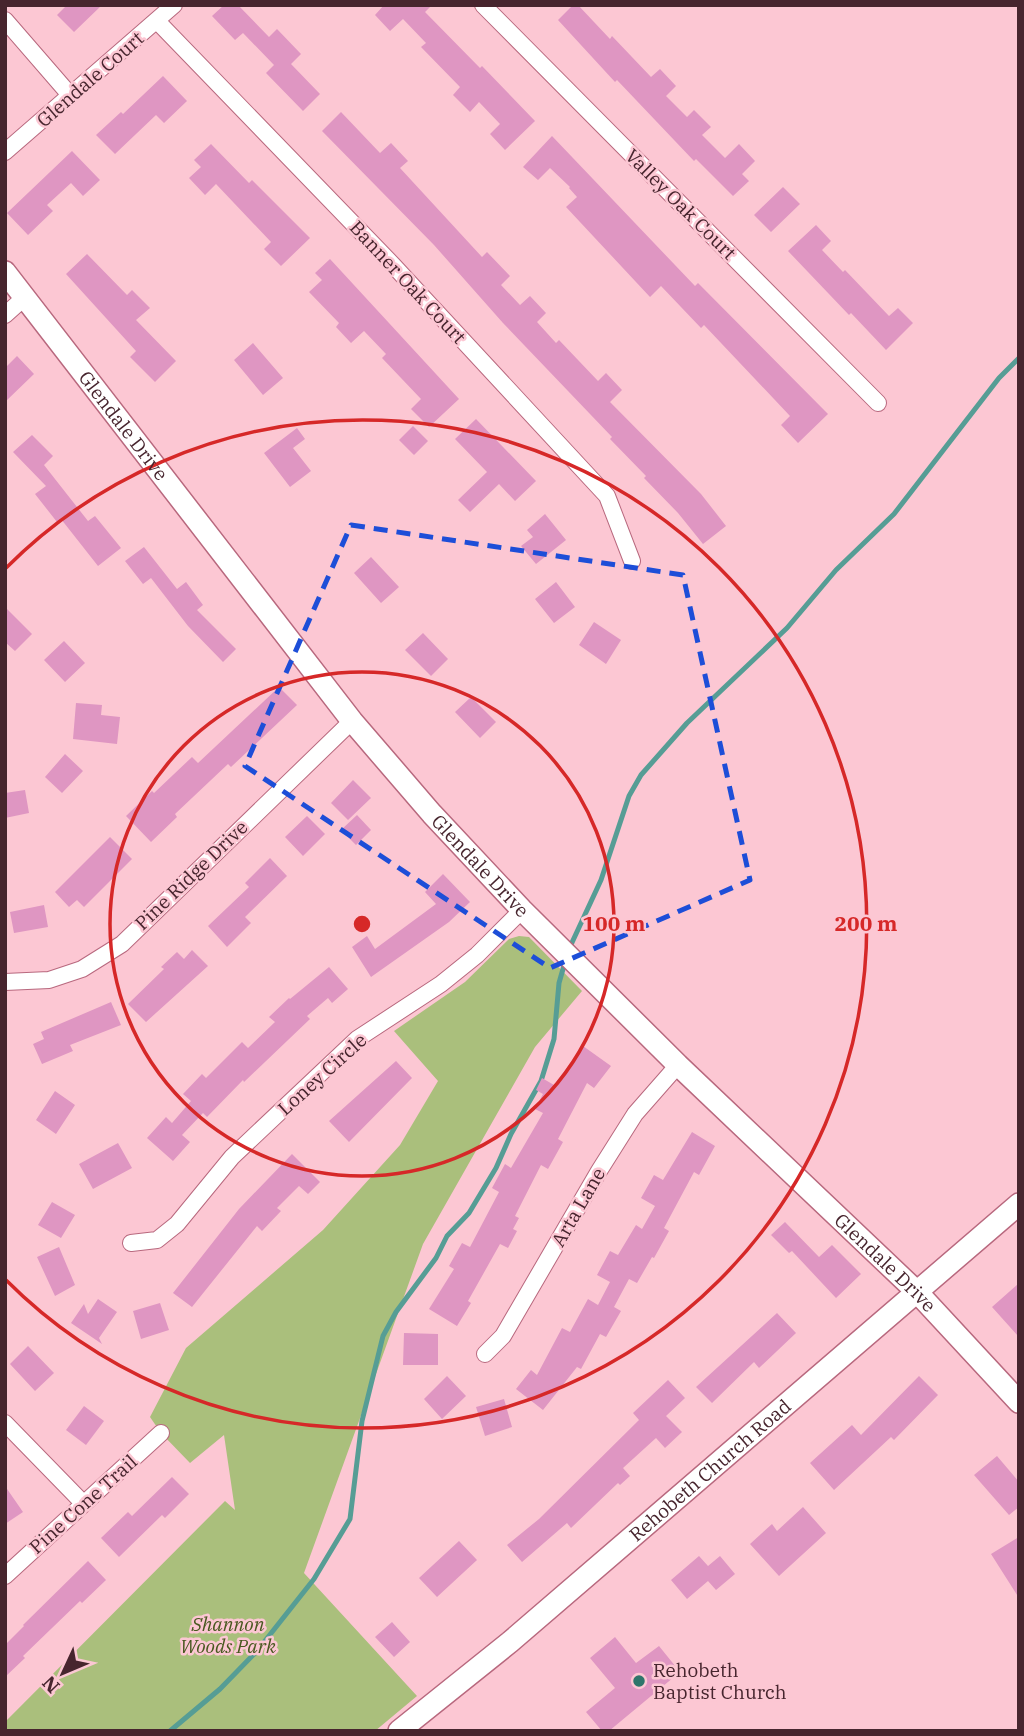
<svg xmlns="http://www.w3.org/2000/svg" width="1024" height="1736" font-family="'IBM Plex Serif',serif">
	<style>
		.green { fill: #aabf7c }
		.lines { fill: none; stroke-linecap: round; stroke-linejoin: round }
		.stream { stroke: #569d95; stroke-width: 5 }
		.building { fill: #df96c2 }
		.street-casing { stroke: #b8687e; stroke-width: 18 }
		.secondary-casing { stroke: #b8687e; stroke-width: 24 }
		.street { stroke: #fff; stroke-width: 16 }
		.secondary { stroke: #fff; stroke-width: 21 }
		.marked { fill: none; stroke: #1d4ed8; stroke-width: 5; stroke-dasharray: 14 9; stroke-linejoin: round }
		.ring { fill: none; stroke: #d62828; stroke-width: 3.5 }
		.poi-dot { fill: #2e756b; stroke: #fcc7d3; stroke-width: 2.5 }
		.labels { text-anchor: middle; stroke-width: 5; stroke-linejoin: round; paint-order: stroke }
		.street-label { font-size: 19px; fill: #47252e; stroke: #fcc7d3 }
		.park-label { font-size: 19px; font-style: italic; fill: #48581f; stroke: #fcc7d3 }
		.poi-label { font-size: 19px; fill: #47252e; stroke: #fcc7d3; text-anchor: start }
		.centre { fill: #d62828; stroke: #fcc7d3; stroke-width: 3.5 }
		.ring-label { font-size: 21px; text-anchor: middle; font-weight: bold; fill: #d62828; stroke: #fcc7d3; stroke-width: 5; stroke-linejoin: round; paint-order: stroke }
	</style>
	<rect width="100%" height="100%" fill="#fcc7d3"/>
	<path class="green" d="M519,936L529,937L582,991L535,1047L423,1244L304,1573L417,1696L375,1731H5V1722L225,1501L235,1510L224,1435L190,1463L161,1433L150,1417L186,1348L323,1230L400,1145L438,1081L394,1031L465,982L509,939Z"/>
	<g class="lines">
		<path class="stream" d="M569,949L601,880L629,796L641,775L687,723L787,628L836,570L894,514L999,378L1019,358
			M170,1731L220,1689L257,1651L314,1579L350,1519L362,1421L383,1336L396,1312L436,1258L447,1236L469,1213L496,1168L511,1134L541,1081L554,1039L559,983L565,962"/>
	</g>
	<path class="building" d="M67,5H102L74,32L57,15Z
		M224,5H238L269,37L277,29L301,54L291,64L320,94L303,111L266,73L274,65L243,33L235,40L212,16Z
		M384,5H432L425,12L480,68L482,66L535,121L505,150L490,134L500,124L479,102L470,112L453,95L460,87L421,47L426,43L403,19L390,31L375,15Z
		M573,5H578L610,39L612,36L651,77L660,69L676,86L666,96L687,117L694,110L711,127L702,135L725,158L739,144L755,161L742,174L749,181L733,196L696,159L694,161L617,80L615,82L558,20Z
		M163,76L187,101L164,123L156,115L115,154L96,135L121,112L123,114Z
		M341,112L380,153L391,143L408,161L400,168L482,257L487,252L510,276L501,285L520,305L530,296L546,313L537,322L556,343L559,340L598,381L606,373L622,390L610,402L701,494L726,526L703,544L678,513L644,478L646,476L610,439L612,437L503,323L434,245L322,131Z
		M552,136L695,286L698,283L828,414L798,443L781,425L790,416L704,325L701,328L661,286L650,297L566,207L577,197L569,188L570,187L550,168L538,180L523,167Z
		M211,144L249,183L252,180L310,238L281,266L264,249L271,242L216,184L205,195L189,178L201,167L194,160Z
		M72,151L100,180L83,196L71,183L47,205L53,211L28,235L7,213Z
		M783,187L800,204L771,232L754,215Z
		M816,225L831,241L822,250L843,272L845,270L889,316L898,308L913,323L886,350L851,313L849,315L788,251Z
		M87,254L127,295L132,290L150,308L136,320L176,361L155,382L130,357L136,351L66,274Z
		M330,259L459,399L429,427L411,409L421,399L382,358L386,354L364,331L351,343L336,327L339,323L309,292L322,280L315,273Z
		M253,343L283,378L263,395L234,360Z
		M17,356L34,374L5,402V368Z
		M476,419L536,481L515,501L499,484L470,512L458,500L487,472L455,439Z
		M413,426L428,441L414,455L399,440Z
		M297,428L305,439L293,448L311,471L290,487L264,453Z
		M32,435L53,456L44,465L88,521L95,516L121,548L98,566L61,519L57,522L35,494L46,486L13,452Z
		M545,514L566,540L536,564L521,546L533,537L527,530Z
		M144,547L177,589L186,582L203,605L197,610L236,649L223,662L188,626L151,578L143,584L125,561Z
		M371,557L399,587L381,603L354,573Z
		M556,582L575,607L554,623L535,599Z
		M5,607L32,634L15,651L5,642Z
		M594,622L621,640L606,664L579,645Z
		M423,633L448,659L431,676L405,650Z
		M64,641L85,663L65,682L44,660Z
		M279,687L297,705L231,767L228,764L175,814L177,817L151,842L126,816L152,791L154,793L192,757L198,763Z
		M471,697L496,722L480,738L455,712Z
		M76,703L102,705L101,715L120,717L117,744L73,739Z
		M65,754L83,771L62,793L45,777Z
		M353,780L371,798L348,820L331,803Z
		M25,790L29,813L5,818V793Z
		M357,815L371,830L356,845L341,830Z
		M307,816L325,834L303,856L285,837Z
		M110,837L132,859L84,907L77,900L69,907L55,892Z
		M270,858L287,876L245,917L251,923L227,947L208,926L249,887L245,883Z
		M443,874L470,902L449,922L371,977L352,947L367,936L375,949L436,904L425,892Z
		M44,905L48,927L14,933L10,912Z
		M192,950L208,966L146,1022L128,1004L164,969L161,967L177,952L184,959Z
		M329,967L348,989L332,1003L328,998L307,1016L310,1019L244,1082L243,1080L207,1117L203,1113L182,1135L190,1142L173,1161L147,1138L166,1117L172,1123L191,1101L183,1094L202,1074L206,1078L242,1042L248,1048L275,1022L269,1017L289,998L290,999Z
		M111,1002L121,1025L70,1045L73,1051L42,1064L33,1044L44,1039L41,1032Z
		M583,1046L611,1066L594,1088L587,1083L558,1139L563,1142L548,1169L541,1165L515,1216L519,1218L513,1229L517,1231L508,1248L500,1244L468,1301L471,1303L457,1326L429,1309L454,1269L449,1266L462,1243L470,1247L499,1192L492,1188L505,1164L511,1168L543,1113L535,1109L543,1094L536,1090L542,1078L554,1085Z
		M396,1061L412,1078L349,1142L329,1121Z
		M55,1091L75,1105L56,1134L36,1120Z
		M692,1132L715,1146L699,1175L694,1172L664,1228L669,1231L654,1258L652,1257L637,1283L629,1279L614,1307L621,1311L606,1337L600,1334L581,1369L577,1367L543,1410L516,1389L531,1370L537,1375L562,1328L570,1332L588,1299L598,1305L610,1282L597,1275L610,1251L618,1255L636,1225L642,1229L655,1206L641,1198L654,1175L663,1180Z
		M118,1143L132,1168L93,1189L79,1164Z
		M292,1154L320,1182L308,1194L299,1186L277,1208L281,1211L262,1231L257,1226L192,1307L173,1293L239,1209Z
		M52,1202L75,1215L61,1238L38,1225Z
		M785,1222L819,1257L832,1245L861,1274L836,1298L792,1251L789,1253L771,1235Z
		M59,1247L75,1285L55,1296L37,1257Z
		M1019,1283V1337L992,1307Z
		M98,1299L117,1312L99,1338L102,1344L71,1323L84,1304L88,1314Z
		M160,1303L169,1330L141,1339L133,1311Z
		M777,1313L796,1333L759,1368L754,1362L712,1403L696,1387Z
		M404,1333L438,1334V1365H403Z
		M28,1346L54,1373L35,1391L10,1364Z
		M447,1376L466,1396L442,1419L424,1399Z
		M919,1376L938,1395L894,1440L891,1437L834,1490L810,1463L852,1425L861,1435Z
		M668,1380L685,1398L666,1416L682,1432L665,1448L656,1438L623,1468L630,1476L620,1485L618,1483L571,1528L567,1523L522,1562L507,1545L539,1519L639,1420L633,1413Z
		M504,1399L512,1427L485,1436L476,1407Z
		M84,1406L104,1421L86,1445L66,1430Z
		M997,1456L1019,1482V1507L1009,1515L974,1475Z
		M172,1477L189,1494L165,1518L162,1515L119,1557L101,1538L128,1512L132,1516Z
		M5,1486L23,1512L5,1524Z
		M803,1507L826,1533L779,1576L750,1544L772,1524L777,1531Z
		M1019,1537V1598L991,1554Z
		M459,1541L477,1560L437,1597L419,1578Z
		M699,1556L708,1566L720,1556L735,1574L716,1590L708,1581L687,1599L671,1580Z
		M88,1561L106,1580L82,1603L80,1601L23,1656L25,1658L5,1677V1645L24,1626L23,1625Z
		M392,1622L410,1642L394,1657L375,1637Z
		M615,1637L636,1663L659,1646L680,1672L609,1731H602L586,1712L615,1688L590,1658Z"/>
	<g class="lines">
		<g class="street-casing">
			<path id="street" d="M483,5L878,403
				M5,20L70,95
				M157,21L393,265L607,496L632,561
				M5,152L174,5
				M5,315L25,297
				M5,982L49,980L82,969L122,944L352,721
				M131,1243L157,1240L177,1224L232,1157L357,1039L441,984L477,955L522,910
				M485,1354L503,1336L599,1171L635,1114L678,1065
				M5,1423L83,1503
				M5,1576L161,1433"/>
		</g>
		<g class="secondary-casing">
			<g id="secondary">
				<path id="s1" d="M5,272L352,721L432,814L522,910L678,1065L917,1292L1019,1402"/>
				<path id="s2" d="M399,1731L510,1642L1019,1204"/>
			</g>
		</g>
		<use href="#street" class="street"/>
		<use href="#secondary" class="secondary"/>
	</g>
	<path class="marked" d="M351,525L683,575L750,880L550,968L245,766Z"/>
	<g class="ring">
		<circle cx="362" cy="924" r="252"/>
		<path d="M6 568A504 504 0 1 1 6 1280"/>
	</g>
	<circle class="poi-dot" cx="639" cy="1681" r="7"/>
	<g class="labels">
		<g class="street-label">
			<text transform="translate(90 79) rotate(-41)" y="7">Glendale Court</text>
			<text transform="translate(681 204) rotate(45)" y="7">Valley Oak Court</text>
			<text transform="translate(408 282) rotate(47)" y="7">Banner Oak Court</text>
			<text dy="7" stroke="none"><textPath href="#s1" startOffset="194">Glendale Drive</textPath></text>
			<text dy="7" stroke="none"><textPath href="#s1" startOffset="761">Glendale Drive</textPath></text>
			<text transform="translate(191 875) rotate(-44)" y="7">Pine Ridge Drive</text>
			<text transform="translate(322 1074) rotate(-42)" y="7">Loney Circle</text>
			<text transform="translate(578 1207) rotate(-60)" y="7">Arta Lane</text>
			<text dy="7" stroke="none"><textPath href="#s1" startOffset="1328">Glendale Drive</textPath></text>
			<text dy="7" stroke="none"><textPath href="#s2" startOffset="406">Rehobeth Church Road</textPath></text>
			<text transform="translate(83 1504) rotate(-42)" y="7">Pine Cone Trail</text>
		</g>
		<g class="park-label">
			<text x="228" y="1631">Shannon<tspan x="228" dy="22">Woods Park</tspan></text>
		</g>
		<g class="poi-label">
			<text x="653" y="1677">Rehobeth<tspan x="653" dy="22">Baptist Church</tspan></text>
		</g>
	</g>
	<circle cx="362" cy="924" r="10" class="centre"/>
	<g class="ring-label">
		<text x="614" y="931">100 m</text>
		<text x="866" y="931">200 m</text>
	</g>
	<rect width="1024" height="1736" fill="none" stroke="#47252e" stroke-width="14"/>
	<g transform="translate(63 1673) rotate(226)" stroke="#fcc7d3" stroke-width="5" paint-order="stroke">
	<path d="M0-5L12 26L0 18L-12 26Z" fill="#47252e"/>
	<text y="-10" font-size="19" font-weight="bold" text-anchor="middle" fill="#47252e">N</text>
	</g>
</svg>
